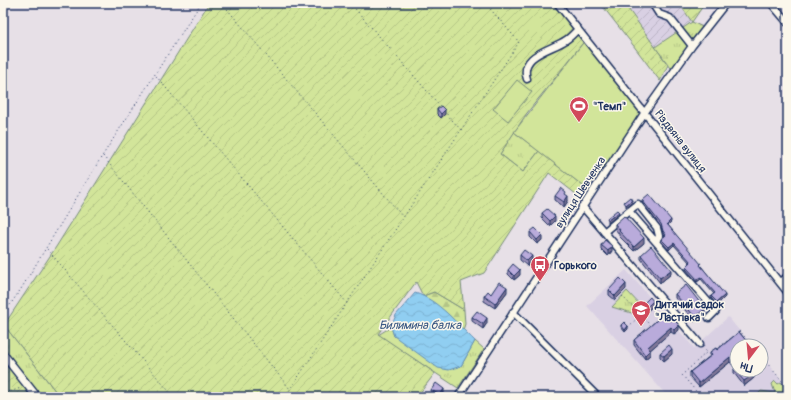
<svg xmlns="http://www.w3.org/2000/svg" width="791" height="400" font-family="Pangolin,sans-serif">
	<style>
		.built { fill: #d9d0e3 }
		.industrial { fill: url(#industrial-furrows) }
		.grass { fill: url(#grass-tufts); stroke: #768a7c }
		.forest { fill: url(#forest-firs); stroke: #768a7c }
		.garden { fill: url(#garden-furrows); stroke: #768a7c }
		.pitch { fill: #d2e59a; stroke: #768a7c }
		.water { fill: url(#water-waves); stroke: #618eb6 }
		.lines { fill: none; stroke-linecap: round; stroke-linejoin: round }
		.minor-casing { stroke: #1b2f5e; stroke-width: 9 }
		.major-casing { stroke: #1b2f5e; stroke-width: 10 }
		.path { stroke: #1b2f5e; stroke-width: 1; stroke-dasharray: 1 3; stroke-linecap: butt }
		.minor { stroke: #fbf7ec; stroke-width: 6 }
		.major { stroke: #fbf7ec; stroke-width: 7 }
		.wall { fill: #9f93bc; stroke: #1b2f5e }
		.shaded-wall { fill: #827899; stroke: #1b2f5e }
		.building { fill: #b9abdb; stroke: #1b2f5e }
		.labels { text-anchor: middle; stroke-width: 3; stroke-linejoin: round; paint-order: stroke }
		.poi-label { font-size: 11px; font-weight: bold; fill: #1b2f5e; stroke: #fbf7ec; text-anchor: start }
		.street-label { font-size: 11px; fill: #1b2f5e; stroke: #fbf7ec }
		.water-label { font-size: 12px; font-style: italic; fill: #385783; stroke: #fbf7ec }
	</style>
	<defs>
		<pattern id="industrial-furrows" width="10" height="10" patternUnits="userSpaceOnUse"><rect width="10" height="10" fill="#d9d0e3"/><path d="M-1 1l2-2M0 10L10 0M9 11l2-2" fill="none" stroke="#bab3c5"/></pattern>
		<pattern id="grass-tufts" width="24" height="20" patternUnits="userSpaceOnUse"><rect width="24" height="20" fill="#d2e59a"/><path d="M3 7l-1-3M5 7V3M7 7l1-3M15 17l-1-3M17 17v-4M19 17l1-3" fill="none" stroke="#b4c587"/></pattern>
		<pattern id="forest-firs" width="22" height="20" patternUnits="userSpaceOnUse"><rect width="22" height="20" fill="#d2e59a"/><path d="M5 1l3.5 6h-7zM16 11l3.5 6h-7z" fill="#b4c587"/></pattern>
		<pattern id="garden-furrows" width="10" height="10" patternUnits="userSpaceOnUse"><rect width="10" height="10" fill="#d2e59a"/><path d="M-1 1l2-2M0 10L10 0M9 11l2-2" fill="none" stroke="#b4c587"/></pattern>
		<pattern id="water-waves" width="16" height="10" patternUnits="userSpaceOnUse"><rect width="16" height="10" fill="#90cef1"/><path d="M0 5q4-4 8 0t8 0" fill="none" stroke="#7cb1d1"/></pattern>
	</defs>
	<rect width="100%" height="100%" fill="#e7e0e7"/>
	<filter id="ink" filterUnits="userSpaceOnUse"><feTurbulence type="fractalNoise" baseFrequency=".025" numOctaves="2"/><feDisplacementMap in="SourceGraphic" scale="8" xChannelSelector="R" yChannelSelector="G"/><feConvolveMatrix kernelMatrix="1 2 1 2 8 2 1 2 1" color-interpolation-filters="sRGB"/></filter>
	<g filter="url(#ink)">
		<path class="built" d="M626,270L694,348L728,317L752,346H737V370H761V356L788,388V397H668L587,306Z"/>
		<path class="industrial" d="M624,3H679L692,22L655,47Z"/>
		<path class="grass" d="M692,22L705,28L674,72L655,47Z
			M514,132L539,151L523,172L500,154Z
			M627,291L642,307L635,314L612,307Z
			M3,313L8,320L5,326L60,397H37L27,384L24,373L3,351Z
			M391,327L394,336L461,366L475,341L484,349L458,388L378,335Z"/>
		<path class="forest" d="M434,292L464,310L465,324L463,330L449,315L423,296Z"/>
		<path class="garden" d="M209,3H557L586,39L527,113L500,154L523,172L539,151L587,189L581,198L549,173L484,273L461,282L464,310L434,292L423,296L416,282L378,334L435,373L417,397H60L4,325L56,247Z
			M600,3H624L668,65L660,81L633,45Z
			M679,3H705L692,22Z
			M3,355L33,397H3Z"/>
		<path class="pitch" d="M586,39L645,112L587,189L514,132Z
			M517,80L532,92L508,121L493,109Z
			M775,381L778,384L781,382L786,388L783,390L788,397H755L761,391L775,393L772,384Z"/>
		<path class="water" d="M415,293C439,300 457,324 475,341L461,366L449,370L438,368L394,336L391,327L396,315Z"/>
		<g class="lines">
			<g class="minor-casing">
				<path id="minor" d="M557,3L788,293
					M652,3L659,14L670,18L692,46
					M771,3L788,23
					M527,79C519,54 552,50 566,40C571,37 574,33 578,29
					M582,206L700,344
					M629,211L638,204L657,228L659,236L656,242
					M604,232L629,211L716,311L709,318
					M780,283L788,276
					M513,312L598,397
					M458,397L645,112L692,46L726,3"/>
			</g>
			<g class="major-casing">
				<path id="major" d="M3,354L37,397"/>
			</g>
			<path class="path" d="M222,3L403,217
				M350,3L441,107
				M156,76L347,303
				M444,111L461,130
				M103,156L290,389
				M47,249L174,397
				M622,296L650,325
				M3,315L21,289L99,161L201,3
				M628,327L646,310
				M717,349L740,331L752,346
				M761,356L788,388
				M3,394L21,388
				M285,397L519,42L485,3
				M701,397L682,375L707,352L704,349"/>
			<use href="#minor" class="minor"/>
			<use href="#major" class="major"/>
		</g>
		<path class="wall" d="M437,109L445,114L441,118L437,114Z
			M566,195L568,201L564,207L555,200V196Z
			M642,200L671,222L668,225L701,266L725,297L717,305L711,298V296L714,294L701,279L697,282L686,269V267L690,263L674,245L669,250L661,241V239L665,236L663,233L661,227L642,202Z
			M542,213L555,221L550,226L542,218Z
			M615,224L644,243L634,251L619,236V234L615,229Z
			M530,232L542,240L537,244L530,237Z
			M601,245L612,251L608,256L601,249Z
			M520,255L532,260L527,266L520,260Z
			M641,255L671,274L660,283L641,259Z
			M508,270L520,275L514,280L508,274Z
			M626,289L615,300L609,295V290Z
			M507,292L495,308L484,301V296L491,294Z
			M675,294L705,313L695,322L675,298Z
			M644,303L653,306L647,311L644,307Z
			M664,314L679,330L674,334L671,332L650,350V355L645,359L634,345V340Z
			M472,317L487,323L483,329L472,321Z
			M621,325L628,329L625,332L621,327Z
			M739,332L748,343V346H737V370H751L754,374V378L744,386L734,373V369L735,368L730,362L699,387L690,377V372L710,356V352L716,348L717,350Z
			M660,353L672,354L664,361L660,357Z
			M431,390L444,393L442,397H436L431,394Z"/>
		<path class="shaded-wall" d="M445,110V114L441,118V114Z
			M568,196V201L564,207V202Z
			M632,200V203L626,207V205Z
			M619,212V214L608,223V220Z
			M555,216V221L550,226V221Z
			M671,220V222L667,226V224Z
			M542,235V240L537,244V240Z
			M644,238V243L634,251V247Z
			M674,243V245L669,250V247Z
			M612,246V251L608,256V251Z
			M532,256V260L527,266V261Z
			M520,270V275L514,280V276Z
			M671,270V274L660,283V278Z
			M701,277V279L697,282V279Z
			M626,284V289L615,300V296Z
			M507,287V292L495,308V304Z
			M725,295V297L717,305V302Z
			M653,301V306L647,311V307Z
			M705,309V313L695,322V317Z
			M487,318V323L483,329V324Z
			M679,325V330L674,334V330Z
			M628,326V329L625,332V330Z
			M671,327V332L648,352V347Z
			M672,349V354L664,361V356Z
			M650,350V355L645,359V355Z
			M730,357V362L699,387V383Z
			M754,374V378L744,386V381Z
			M444,389V393L442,397H440V395Z"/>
		<path class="building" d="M441,106L445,110L441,114L437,109Z
			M561,188L566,192L565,194L568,196L564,202L555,196Z
			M649,194L671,220L667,224L696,258L701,264L700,265L725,295L717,302L711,296L715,293L701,277L697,279L686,267L691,262L674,243L669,247L661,239L666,235L663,231L661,224L642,200Z
			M630,197L632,200L626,205L624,202Z
			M547,209L555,216L550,221L542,213Z
			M617,210L619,212L608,220L607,218Z
			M624,216L644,238L634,247L619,231L620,230L615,224Z
			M535,228L542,235L537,240L530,232Z
			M605,240L612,246L608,251L601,245Z
			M651,246L671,270L660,278L641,255Z
			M524,250L532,256L527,261L520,255Z
			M513,264L520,270L514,276L508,270Z
			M620,278L626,284L615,296L609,290Z
			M499,282L507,287L495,304L484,296L488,291L491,294Z
			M686,285L705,309L695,317L675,294Z
			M650,297L653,301L647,307L644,303Z
			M477,311L487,318L483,324L472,317Z
			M664,314L670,321L673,319L679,325L674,330L671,327L648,347L650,350L645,355L634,340Z
			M624,322L628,326L625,330L621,325Z
			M739,332L748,343L744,346H737V365L730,357L699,383L690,372L712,355L710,352L716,348L717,350Z
			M669,345L672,349L664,356L660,353Z
			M737,366V370H751L754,374L744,381L734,369Z
			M436,383L444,389L440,395L431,390Z"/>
	</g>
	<defs>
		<g id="stadium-pin" transform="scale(1)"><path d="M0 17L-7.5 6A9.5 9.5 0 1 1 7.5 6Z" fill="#d1495b" stroke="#fbf7ec"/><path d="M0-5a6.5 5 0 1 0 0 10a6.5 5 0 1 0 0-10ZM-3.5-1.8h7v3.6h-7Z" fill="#fff"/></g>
		<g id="bus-pin" transform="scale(1)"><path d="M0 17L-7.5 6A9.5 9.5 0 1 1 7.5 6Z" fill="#d1495b" stroke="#fbf7ec"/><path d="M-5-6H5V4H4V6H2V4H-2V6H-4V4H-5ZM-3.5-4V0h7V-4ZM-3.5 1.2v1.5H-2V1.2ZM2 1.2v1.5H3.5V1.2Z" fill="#fff"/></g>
		<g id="school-pin" transform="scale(1)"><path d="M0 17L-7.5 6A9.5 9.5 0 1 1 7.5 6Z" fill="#d1495b" stroke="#fbf7ec"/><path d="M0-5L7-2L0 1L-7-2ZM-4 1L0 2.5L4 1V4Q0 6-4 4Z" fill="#fff"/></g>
	</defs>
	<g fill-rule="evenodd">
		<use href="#stadium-pin" x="579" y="106"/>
		<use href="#bus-pin" x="540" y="265"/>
		<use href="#school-pin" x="641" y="310"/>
	</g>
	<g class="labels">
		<g class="poi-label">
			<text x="593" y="110">"Темп"</text>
			<text x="554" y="269">Горького</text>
			<text x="655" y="308">Дитячий садок<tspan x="655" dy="13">"Ластівка"</tspan></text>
		</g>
		<g class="street-label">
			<text transform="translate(681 141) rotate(52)" y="4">Різдвяна вулиця</text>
			<text transform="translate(580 192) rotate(-57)" y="4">вулиця Шевченка</text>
		</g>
		<g class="water-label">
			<text x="420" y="329">Билимина балка</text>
		</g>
	</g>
	<rect width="791" height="400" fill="none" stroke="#fbf7ec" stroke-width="16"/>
	<rect x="8" y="8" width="775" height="384" fill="none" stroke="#1b2f5e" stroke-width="1.5" filter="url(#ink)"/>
	<g transform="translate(749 358) rotate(196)"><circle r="19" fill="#fbf7ec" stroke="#a1a7b3"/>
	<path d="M0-3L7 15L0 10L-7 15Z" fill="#d1495b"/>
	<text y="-6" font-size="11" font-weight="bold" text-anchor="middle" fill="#1b2f5e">Пн</text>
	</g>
</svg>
